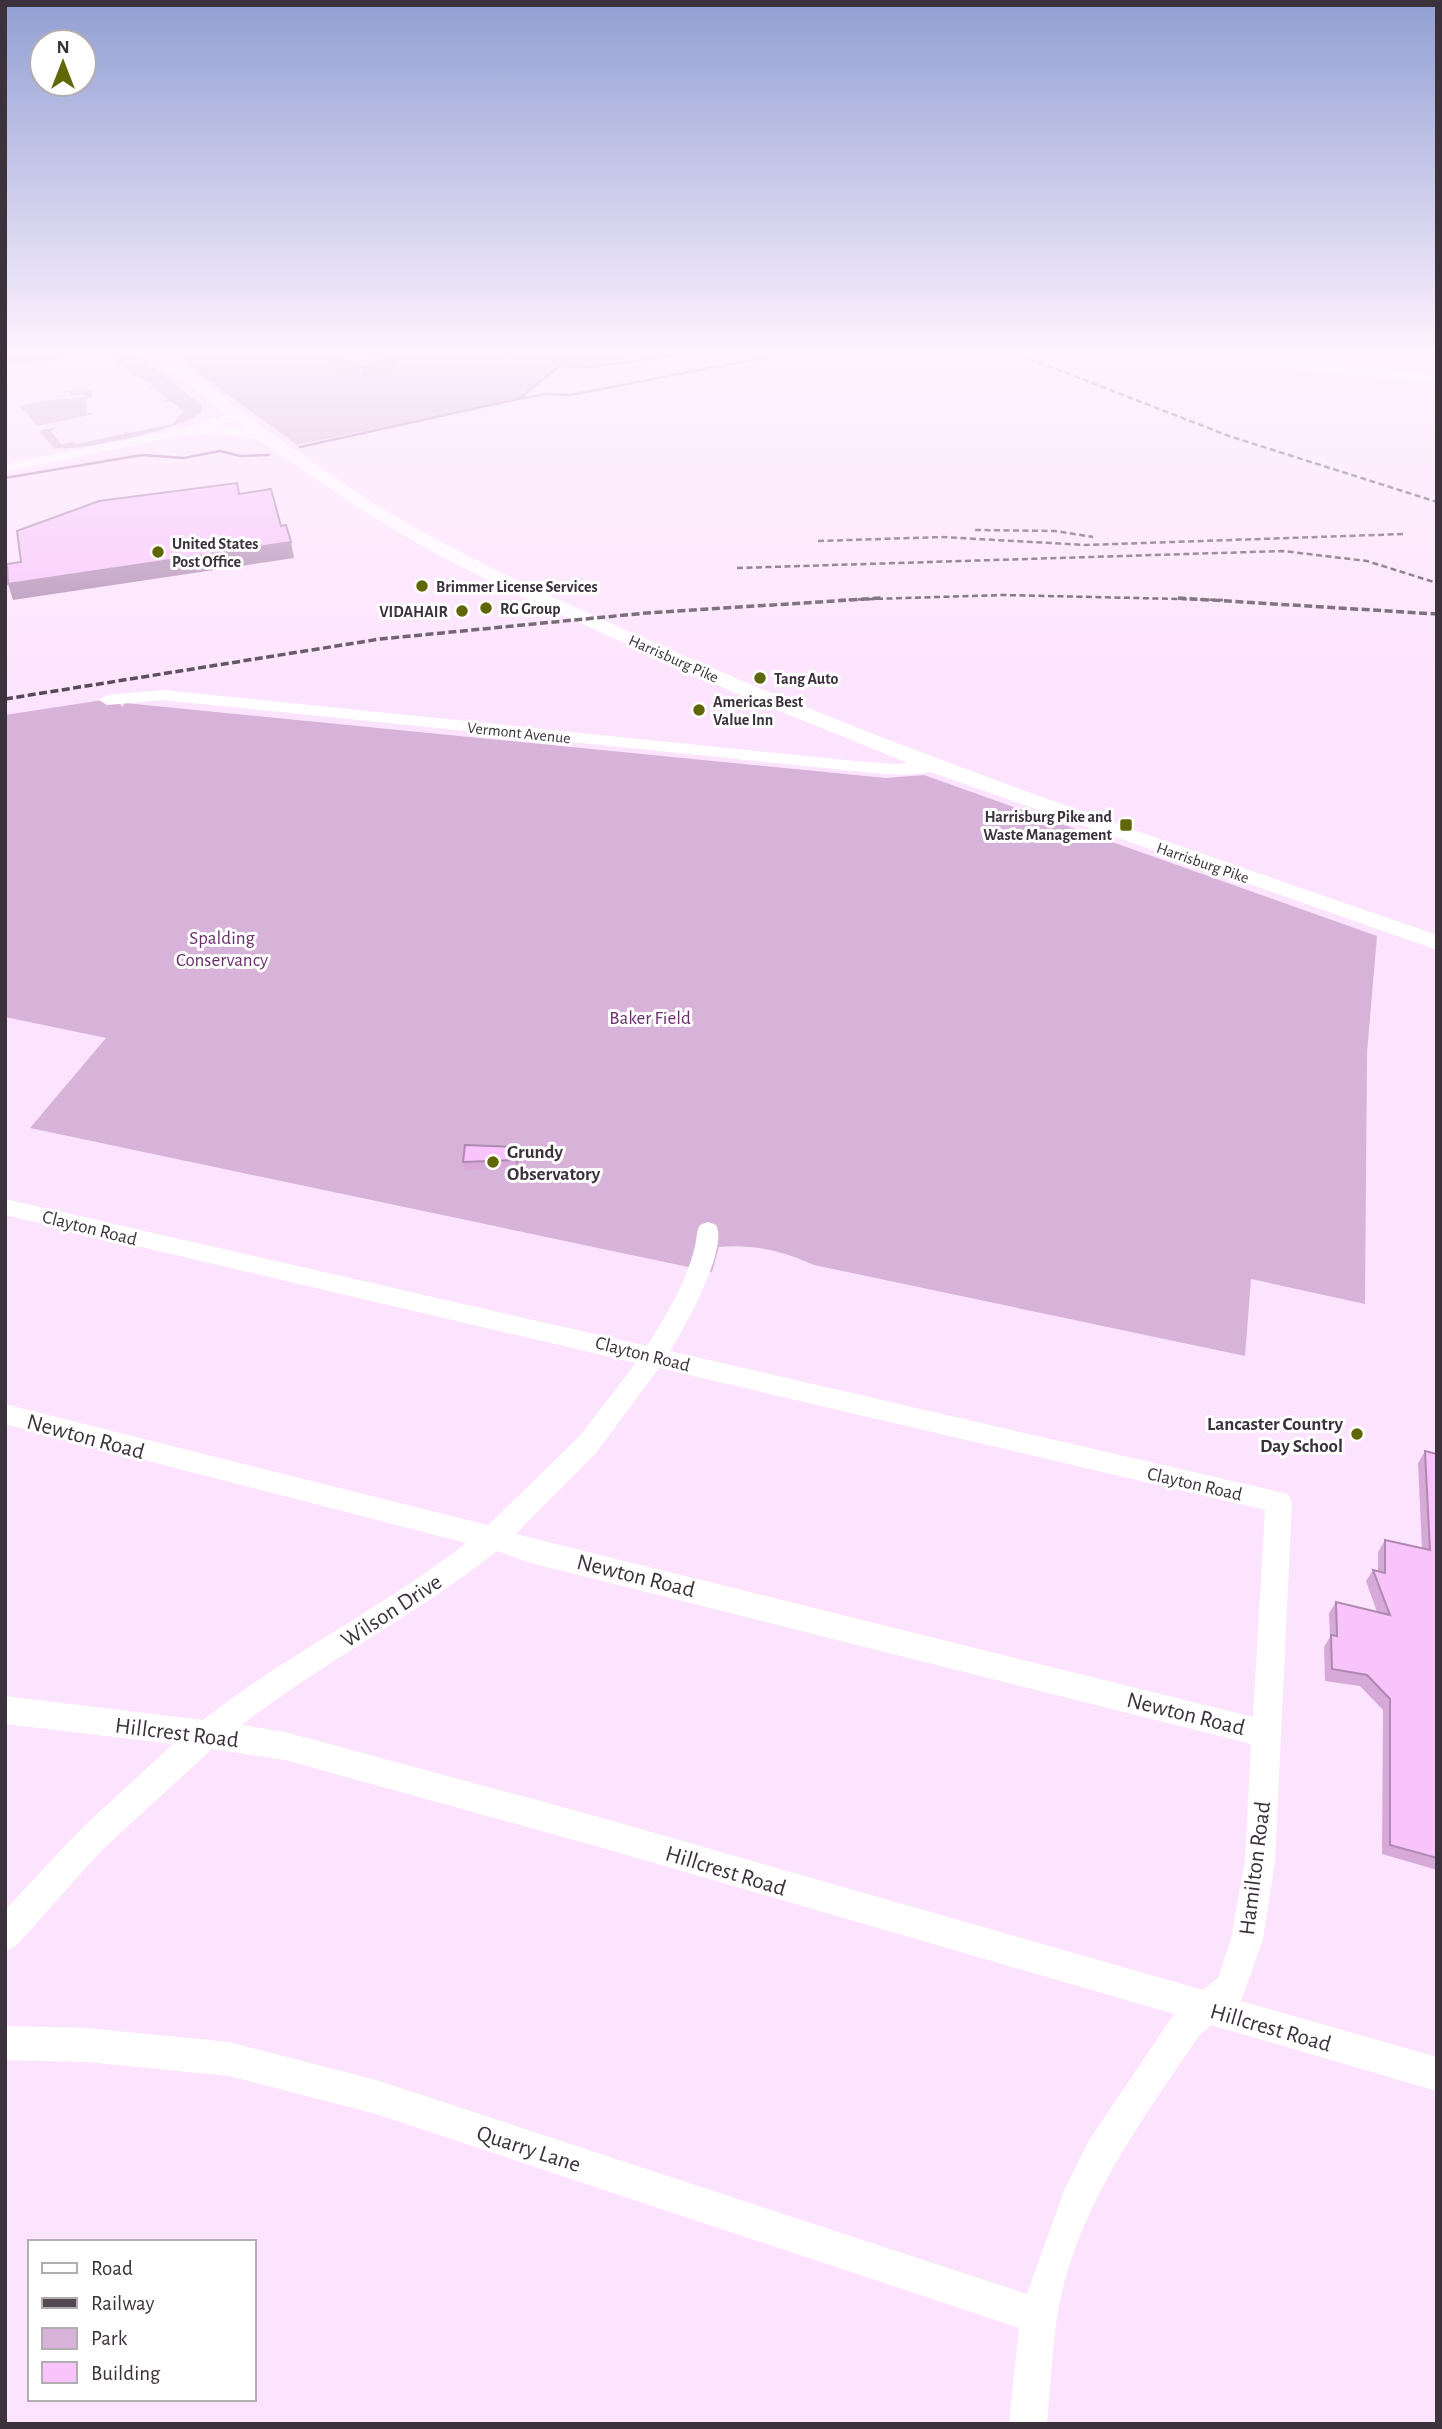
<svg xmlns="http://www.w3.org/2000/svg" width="1442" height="2429" font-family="'Alegreya Sans',sans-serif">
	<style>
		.green { fill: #d7b3d9 }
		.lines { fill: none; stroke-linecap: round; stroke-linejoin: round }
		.stream { stroke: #b07fb3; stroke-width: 2.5 }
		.minor { fill: #fff; fill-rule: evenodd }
		.major { fill: #fff; fill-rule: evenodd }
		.rail-far1 { stroke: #534854; stroke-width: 2.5; stroke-dasharray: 6 3.5; stroke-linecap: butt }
		.rail { stroke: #534854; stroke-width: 3.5; stroke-dasharray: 8 3.5; stroke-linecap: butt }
		.wall { fill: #d6a9d9 }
		.shaded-wall { fill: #ae89b0 }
		.building { fill: #f9c4fc; stroke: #ae89b0; stroke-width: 2 }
		.poi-dot { fill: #606708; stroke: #fff; stroke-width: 2.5 }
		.labels { text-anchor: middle; stroke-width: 6; stroke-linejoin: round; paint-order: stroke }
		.far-poi-label { font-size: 16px; font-weight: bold; fill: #3b323c; stroke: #fff; text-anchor: start }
		.far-street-label { font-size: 16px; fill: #3b323c; stroke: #fff }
		.park-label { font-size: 19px; fill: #692d6e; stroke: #fff }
		.poi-label { font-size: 19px; font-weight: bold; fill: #3b323c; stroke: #fff; text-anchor: start }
		.street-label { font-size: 19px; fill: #3b323c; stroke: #fff }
		.near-street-label { font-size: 23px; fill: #3b323c; stroke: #fff }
	</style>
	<rect width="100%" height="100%" fill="#fde4fe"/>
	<path class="green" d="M5,352H135L201,405L202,411C190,428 77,452 54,448L40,433L42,430L57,427L51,431L61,444L73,442L76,444L124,434V431L129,433L172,424L183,411L170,401L163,402L168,399L154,389L147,390L153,386L137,376L130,377L135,375L122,365L115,366L119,363L107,354L19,364L5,363Z
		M169,352H667L585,367L561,366L520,399L297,445Z
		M87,389L92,390V398L86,399V413H93L91,415L37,426L21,407L32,402L85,397L83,394L54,398L70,396V392L53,393Z
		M116,698L122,707L125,703L886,778L924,775L1377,936L1367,1053L1365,1304L1251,1279L1245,1356L814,1265C782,1251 755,1244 719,1247L712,1272L30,1128L106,1038L5,1017V715Z"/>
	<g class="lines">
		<path class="stream" d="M521,397L560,366L593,367L696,352
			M300,447L518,399L546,394L570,395L793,352
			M5,478L142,455L184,458L220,451L240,456L269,455"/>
		<path class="minor" d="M1223,352C1256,352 1290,367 1322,364C1337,363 1344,352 1364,352L1340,366L1437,375V383L1294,369Z
			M236,412L242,416L240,419L180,436L5,472V464L178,429Z
			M163,690L855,761L896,764L932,761L941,766C927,780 874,773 855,771L163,700L107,705L99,700L107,695Z
			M5,1199L647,1346C666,1316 687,1281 695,1246C697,1238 696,1232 700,1225L708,1222L716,1225C729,1248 684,1329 670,1351L1288,1494L1292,1502L1275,1861L1263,1939L1241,2001L1437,2057V2091L1211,2025L1198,2037C1140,2123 1074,2211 1057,2317C1052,2352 1050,2388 1047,2424H1009L1019,2328L376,2114L229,2076L87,2062L5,2060V2026L87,2028L229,2042L376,2080L1027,2294L1064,2191L1088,2142L1174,2014L599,1847L285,1760L212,1749L101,1851L16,1946L5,1951V1910L80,1830L173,1744L5,1724V1696L203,1720C287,1654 383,1608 466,1543L5,1424V1404L488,1525L578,1438L636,1363L5,1215ZM659,1368L1265,1510L1253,1717L516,1534L596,1453ZM497,1551L527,1562L1251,1744L1245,1861L1231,1939L1218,1978L1203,1990L599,1817L285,1732L242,1725C323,1662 416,1615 497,1551Z"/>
		<path class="major" d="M148,352H164C234,405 303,459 377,505C465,559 561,601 655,643C911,757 1173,843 1437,935V950L925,770L742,696L520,596L440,556L364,512L259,440L212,433L165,437V431L212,423L244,428Z"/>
		<path class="rail-far1" d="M1012,352L1229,436L1437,502
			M975,530L1055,531L1093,537
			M818,541L942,537L1086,545L1404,534
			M737,568L1283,551L1367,561L1437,583
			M839,600L1004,595L1223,600"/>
		<path class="rail" d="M1178,598L1437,614
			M5,699L380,639L646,613L881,598"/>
	</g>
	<path class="wall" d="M394,356L395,367L364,378L331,367L330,357Z
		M519,1156L517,1168L464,1170L463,1162Z
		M1425,1451L1437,1454V1870L1382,1854L1383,1710L1360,1686L1325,1681L1324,1647L1330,1637L1329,1613L1336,1602L1377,1612L1366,1581L1373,1570L1378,1571V1552L1385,1540L1422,1549L1418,1463Z"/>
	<path class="shaded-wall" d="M394,356L395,367L364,378L362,367Z
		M291,542L294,558L13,600L8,584Z
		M517,1147L519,1156L517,1168L516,1160Z"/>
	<path class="building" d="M330,353L394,356L362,367L330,357Z
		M237,483L239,494L271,489L281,526L286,525L291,542L8,584L7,564L21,562L17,531L99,501Z
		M465,1145L517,1147L516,1160L463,1162Z
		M1425,1451L1437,1454V1858L1390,1845V1699L1367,1675L1332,1669L1331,1635L1337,1636L1336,1602L1390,1615L1373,1570L1385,1573V1540L1430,1550Z"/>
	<linearGradient id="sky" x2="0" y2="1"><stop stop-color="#919fd3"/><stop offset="0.51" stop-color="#fef3ff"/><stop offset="1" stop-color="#fef3ff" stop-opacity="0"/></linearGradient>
	<rect width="1442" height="692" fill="url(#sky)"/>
	<g class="poi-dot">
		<circle cx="158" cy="552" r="7"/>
		<circle cx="422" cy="586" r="7"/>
		<circle cx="486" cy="608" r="7"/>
		<circle cx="462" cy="611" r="7"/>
		<circle cx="760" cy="678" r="7"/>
		<circle cx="699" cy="710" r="7"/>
		<rect x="1119" y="818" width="14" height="14" rx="3.5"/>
		<circle cx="493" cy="1162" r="7"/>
		<circle cx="1357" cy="1434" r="7"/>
	</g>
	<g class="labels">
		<g class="far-poi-label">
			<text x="172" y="549">United States<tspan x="172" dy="18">Post Office</tspan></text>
			<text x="436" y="592">Brimmer License Services</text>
			<text x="500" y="614">RG Group</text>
			<text x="448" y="617" text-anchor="end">VIDAHAIR</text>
			<text x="774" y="684">Tang Auto</text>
			<text x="713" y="707">Americas Best<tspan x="713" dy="18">Value Inn</tspan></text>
			<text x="1112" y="822" text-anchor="end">Harrisburg Pike and<tspan x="1112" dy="18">Waste Management</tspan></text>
		</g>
		<g class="far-street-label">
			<text transform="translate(674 658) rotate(24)" y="6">Harrisburg Pike</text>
			<text transform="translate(519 732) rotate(6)" y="6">Vermont Avenue</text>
			<text transform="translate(1203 862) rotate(19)" y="6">Harrisburg Pike</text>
		</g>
		<g class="park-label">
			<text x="222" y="944">Spalding<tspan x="222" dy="22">Conservancy</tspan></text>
			<text x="650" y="1024">Baker Field</text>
		</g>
		<g class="poi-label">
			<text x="507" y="1158">Grundy<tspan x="507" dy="22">Observatory</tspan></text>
			<text x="1343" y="1430" text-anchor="end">Lancaster Country<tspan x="1343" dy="22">Day School</tspan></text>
		</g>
		<g class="street-label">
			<text transform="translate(90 1227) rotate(14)" y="7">Clayton Road</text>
			<text transform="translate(643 1353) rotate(14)" y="7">Clayton Road</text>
			<text transform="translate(1195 1483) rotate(13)" y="7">Clayton Road</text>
		</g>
		<g class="near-street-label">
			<text transform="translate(86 1436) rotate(15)" y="8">Newton Road</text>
			<text transform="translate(636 1575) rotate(14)" y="8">Newton Road</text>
			<text transform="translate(391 1610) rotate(-33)" y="8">Wilson Drive</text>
			<text transform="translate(1186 1713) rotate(14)" y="8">Newton Road</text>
			<text transform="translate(177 1732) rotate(7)" y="8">Hillcrest Road</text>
			<text transform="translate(1254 1868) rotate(-83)" y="8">Hamilton Road</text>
			<text transform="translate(726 1870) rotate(17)" y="8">Hillcrest Road</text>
			<text transform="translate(1271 2027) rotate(16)" y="8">Hillcrest Road</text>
			<text transform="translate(529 2148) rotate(18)" y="8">Quarry Lane</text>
		</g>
	</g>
	<rect width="1442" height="2429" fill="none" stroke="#3b323c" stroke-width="14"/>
	<rect x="28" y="2240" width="228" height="161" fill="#ffffff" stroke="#b1adb1" stroke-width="2"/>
	<rect x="42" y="2263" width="35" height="10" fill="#ffffff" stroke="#b1adb1" stroke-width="2"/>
	<text x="91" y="2275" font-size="21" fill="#3b323c">Road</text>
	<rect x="42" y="2298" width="35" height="10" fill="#534854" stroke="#b1adb1" stroke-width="2"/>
	<text x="91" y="2310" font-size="21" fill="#3b323c">Railway</text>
	<rect x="42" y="2328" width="35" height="21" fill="#d7b3d9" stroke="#b1adb1" stroke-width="2"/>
	<text x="91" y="2345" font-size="21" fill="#3b323c">Park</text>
	<rect x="42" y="2362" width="35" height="21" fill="#f9c4fc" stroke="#b1adb1" stroke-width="2"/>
	<text x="91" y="2380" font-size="21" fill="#3b323c">Building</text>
	<g transform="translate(63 63)"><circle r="33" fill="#ffffff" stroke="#b1adb1" stroke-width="2"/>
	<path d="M0-5L12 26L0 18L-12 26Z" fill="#606708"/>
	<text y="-10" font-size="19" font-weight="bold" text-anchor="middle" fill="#3b323c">N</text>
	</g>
</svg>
